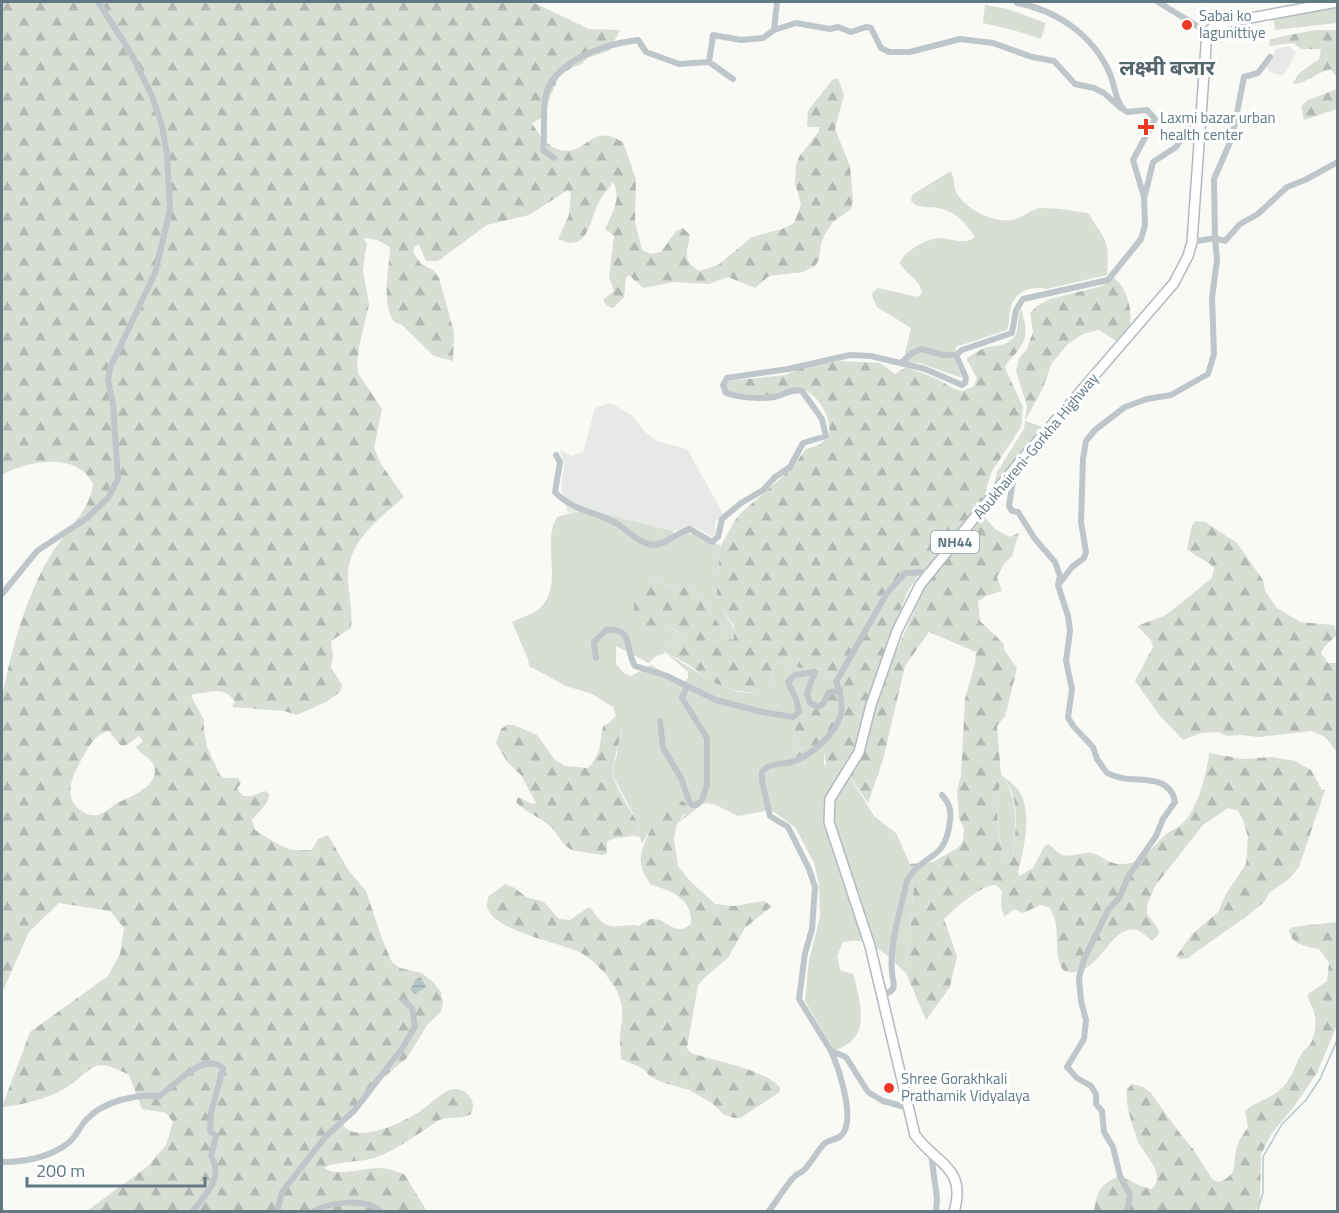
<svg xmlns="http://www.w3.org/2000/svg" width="1339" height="1213" font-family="'Titillium Web','Noto Sans Devanagari',sans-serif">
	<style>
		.built { fill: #e7e9e7 }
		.green { fill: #d9ded5; fill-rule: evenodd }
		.forest { fill: url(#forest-firs); fill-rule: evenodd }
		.water { fill: url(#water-rules) }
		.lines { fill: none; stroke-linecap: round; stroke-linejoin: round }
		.stream { stroke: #b7c7c9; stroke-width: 1.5 }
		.primary-casing { stroke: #b3babe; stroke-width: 12 }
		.minor { stroke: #bfc6c9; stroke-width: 6 }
		.primary { stroke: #fff; stroke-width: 9 }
		.poi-dot { fill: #eb3924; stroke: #fff; stroke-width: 2 }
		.labels { text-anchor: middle; stroke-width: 6; stroke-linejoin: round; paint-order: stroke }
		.shield { fill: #fff; stroke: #91a1a8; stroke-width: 1.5 }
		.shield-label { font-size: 14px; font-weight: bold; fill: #627983 }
		.poi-label { font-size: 15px; fill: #627983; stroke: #fff; text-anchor: start }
		.street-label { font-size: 15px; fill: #627983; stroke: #fff }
		.district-label { font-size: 21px; font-weight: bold; fill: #55666d; stroke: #fff }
	</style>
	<defs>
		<pattern id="forest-firs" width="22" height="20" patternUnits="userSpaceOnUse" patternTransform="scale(1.5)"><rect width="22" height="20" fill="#d9ded5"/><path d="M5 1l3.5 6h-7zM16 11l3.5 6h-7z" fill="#b3b9b2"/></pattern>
		<pattern id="water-rules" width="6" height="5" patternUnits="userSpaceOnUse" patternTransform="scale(1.5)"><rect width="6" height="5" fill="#b7c7c9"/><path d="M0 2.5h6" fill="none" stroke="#98a6a9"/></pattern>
	</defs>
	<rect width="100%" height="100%" fill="#f9f9f6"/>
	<path class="built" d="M1289,46L1296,53L1289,66L1282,76L1270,72L1266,67L1276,49Z
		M610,403L632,415L644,431L656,441L687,449L724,515L716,521L714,538L693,526L673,531L586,509L568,513L561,488L564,466L560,450L572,456L583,452L595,408Z"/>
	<path class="green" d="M985,5L1008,9L1046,23L1041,39L1013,30L983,23Z
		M1337,6V23L1275,30L1273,16Z
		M949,172H951C956,180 952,188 959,197C970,211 995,223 1012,220C1023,218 1032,208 1043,208C1057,208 1073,211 1088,213C1106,242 1110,239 1107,275L1047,289C1030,285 1013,292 1010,311C1009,317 1010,323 1007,330L956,347L954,358L962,378L920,363L900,362L904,358L911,328L877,307L872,296L873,292L878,288L918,297L922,293C920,279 906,275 900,263C903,251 927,239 939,238C951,238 964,246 975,237C965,222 957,212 938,208C929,206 918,209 911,201L912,195Z
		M1025,421L1046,428L996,489L993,488L997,472L1024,429Z
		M586,509L673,531L675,536C693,529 705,538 721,546C717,563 717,587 721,604C724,618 737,624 734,639L731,640L727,636L701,598L690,587L646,582L649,629C667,628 674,625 687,641L662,646L664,652C691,666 716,690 748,693C757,693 767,690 776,688L772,681L774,665L780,662C785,662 788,665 793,666C813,672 827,664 842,683L832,692L822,709L797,723L793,734L802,750L787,758L824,751V764L838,777L848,774L874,816L896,833L910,864L914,885L906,973C893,961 877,943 858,941C853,940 847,942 843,942L837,956L840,970L853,974C861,1002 872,1041 834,1050L805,1001L809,960L820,917L819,884L814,863L795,827L771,810L738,816L716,805L704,803L677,824L686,814L651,827L642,844L640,837L633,836L639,832L638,823L613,776L614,764L617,755L618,743L622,730L616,719L608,723L616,716L613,707L592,694L566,686L529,666L528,659L512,622C521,617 535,614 541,607C564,583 541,544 557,517ZM616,646L649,663L656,656L666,653L688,672V678L686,681L682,682L651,665L631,676L625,674L616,664Z
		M1001,775C1020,798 1015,830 1013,858L1010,862L1005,859C996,832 995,802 1001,775Z"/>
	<path class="forest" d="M2,2H532L589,29L620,30L609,51L587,58L582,64L571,68L559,77L550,97L544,117L532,123C542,140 557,159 580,147C587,143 593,137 601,136C609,134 615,138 623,142L636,179L635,222L642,250L651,254L661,252L676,231L683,228L690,235C687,253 682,262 700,271L718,265L752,237L782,229L794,223L801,205L795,183L796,165L799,157L819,131V127H808L807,125L808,111L832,80L838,78L844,95L835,129L850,166L853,200L851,209L833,222L825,234L821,243L819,260L815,266L803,272L769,276L755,288L728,277L709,284L674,282L643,288L629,275L626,278L624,297L613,308L607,306L603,300L614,291L609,277L614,236L605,229C612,214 622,198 613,182C608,189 601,197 597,206C589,224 587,253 558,239L569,215L571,194L568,190L529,215L487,225L438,261H426L419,245L415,246L413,252L421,264L433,270L439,278L454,332L453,361L434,356L402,325L394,322C381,301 389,272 390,247L377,240L364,238L367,245L365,253L363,271L369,304L359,347L357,365L358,373L382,409L374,448L381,464L404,497C378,520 346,542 348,581C349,597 353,612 351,628L331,641L333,656L331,667L342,685L340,692L326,702L297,715L284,711L232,707L235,702C224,685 211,693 193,694L191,696L204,720V731L207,747L220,775L224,778H238L241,783L237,789L243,796H252L265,791L270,795L266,804L252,820L255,830L281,846L293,850H312L318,839L328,835L349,871L366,891L382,939L392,962L400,968L422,973L434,983L441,992L443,1004L441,1012L427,1025L407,1058L383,1078L364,1103L351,1113L343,1125C358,1145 403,1122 419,1112C430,1105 438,1095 450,1090C459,1086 473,1094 473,1106C473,1109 472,1111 471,1114C461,1120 450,1116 439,1120C418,1134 397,1150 374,1158C362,1162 330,1162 324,1168C338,1178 364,1167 381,1168C389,1168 397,1172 404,1174L427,1211H87L148,1166L166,1145L173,1122L166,1113L142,1109L129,1075C88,1054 95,1071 64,1089C46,1099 23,1105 2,1107L30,1032L108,976L120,954L124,928L110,911L59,903L29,932L2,993V697C12,649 24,601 49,558C62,534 90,513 93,484C90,480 88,475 84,472C63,454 23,463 2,475ZM109,731L120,745C128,747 132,741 138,736L140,737L143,741L136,747C141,755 155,759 155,771C154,789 130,797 117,803C111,807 104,814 97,815C91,816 85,814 80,810C64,798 71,779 79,764C87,751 92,735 109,731Z
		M1315,30H1337V78L1331,69C1317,72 1308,83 1293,84L1298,74L1319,59L1321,49H1302L1293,43L1269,46L1270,39Z
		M1337,89V109L1304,120L1301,106L1308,100Z
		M1114,278C1128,288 1137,321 1125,336C1123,338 1120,340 1118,342L1099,330L1083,334L1068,344L1052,363L1042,390L1025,421L1027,406L1016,371L1019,358L1027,349L1033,332L1030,313L1037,306L1050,299L1102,286Z
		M1021,308C1026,328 1030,336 1016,353C1012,358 1007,361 1005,368L1023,407L1021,427L992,471L986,489L991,494L937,560L918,576L908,591L888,642L854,759L838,777L827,771L824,751L813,758H786L802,750L793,734L803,708L822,709L832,692L842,683C828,664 813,672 793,666C788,665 786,662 780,662L774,665L772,681L776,688L775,692C755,695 728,691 711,681C701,675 693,667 684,662C676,657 665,655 661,646L686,641C672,619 664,634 648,629C641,627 637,621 633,616L635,596L646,582L690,587L701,598L727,636L731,640L734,639V626L721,607L717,594L719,557L721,546L735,520L742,512L792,468L806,449L819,445L829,436C832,417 818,392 798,388C789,387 780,395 771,396C758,397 744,394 732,393L728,391L725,385L728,381L785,375L802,368L839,361L880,363L895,374L906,367C916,372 927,374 937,379C947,384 953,390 963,391L974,386L977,378L967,360V358C973,354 978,351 984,348C995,345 1007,347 1015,336C1019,330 1017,317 1021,308Z
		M983,515L995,529L1010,537L1019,533L1012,556L1004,564L997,577L1002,591L986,596L978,601L980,621L1003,643L1005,651L1017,668L1007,709L1005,716L997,726L1001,775C1006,779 1012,783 1016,787C1034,806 1024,850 1018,872L1019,876L1033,868L1044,847L1049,844C1053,847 1057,853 1063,855C1073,858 1084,850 1095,854C1103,857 1110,864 1120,864C1143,865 1151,848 1165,835C1171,830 1179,828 1184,822C1198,807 1207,773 1209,753L1243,759L1272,757L1295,761L1311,770L1322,790H1325L1299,867L1289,879L1269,893L1265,901L1250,914L1193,954L1189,958L1180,959L1176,957L1192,934L1218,912L1226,894L1246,864L1248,837L1243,820L1238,811L1228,808L1203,825L1155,886L1147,905V914L1157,927L1159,934L1152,941C1148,938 1142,931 1137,930C1108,923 1100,981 1064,971C1051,954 1063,929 1050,908L1041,905L1023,913L1014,909L1004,917L1001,906L1002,891L996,885C981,884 955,909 944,919L957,956L950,987L926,1020L906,973L914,885L910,864L933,862L958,848L963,841L964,829L959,818L957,791L961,775L965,699L975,663L976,652L929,632L905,666L883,760L868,803L848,774L872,719L891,663L925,587L933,574ZM1001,776C1022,794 1015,833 1013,858L1010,862L1005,859C996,832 995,803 1001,776Z
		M1196,521L1205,522L1237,543L1263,580L1265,591L1277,608L1300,622L1334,625L1337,635L1325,646L1321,653L1328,663H1337V752L1325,737L1312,731L1259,737L1241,735L1227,736L1218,732L1201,733L1183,740L1160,716L1135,681L1153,647L1151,640L1137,626L1166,615L1212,578L1214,568C1208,560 1195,557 1187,549L1192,525Z
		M616,719L620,720C625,731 611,762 613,776C614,784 633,815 638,823L639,832C627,841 617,834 607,842V853L604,855C600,855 575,851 572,850C563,847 557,832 550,826C541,818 521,809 516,802L518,797L532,804L536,803L521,775L508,763L496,743L501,729L507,725H514L537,735L555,760L565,766L587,768L592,764L599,751L603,726Z
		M675,797L686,803L688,809L677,824L674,838L678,866L690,881L715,904L734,906L764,901L772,906L745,928L728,958L705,977L698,985L687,1048L691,1053C717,1062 761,1068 780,1087V1091L777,1094L740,1118H734L723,1114L712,1103L689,1090L661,1082L650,1076L642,1068L621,1059C621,1052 620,1043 620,1036C622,1018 625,1009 617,991C609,977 594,959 579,952C559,942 491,931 487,906C487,903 488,900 488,897L505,884L515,888L526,897L544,902L559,919L570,920L589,907C594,911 596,917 602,922C612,931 628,922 639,926C664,904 670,942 691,924C693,899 671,890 651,885C634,861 641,850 652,826C658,813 660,804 675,797Z
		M1337,922V1025L1317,1073L1293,1108L1272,1133L1261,1154L1260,1202L1255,1211L1094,1212C1097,1191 1100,1184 1120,1176L1141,1186L1152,1189C1167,1172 1143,1155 1137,1139C1132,1124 1125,1105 1127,1089L1132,1084L1143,1087L1150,1092L1179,1132L1193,1149L1213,1180L1219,1182C1241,1174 1231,1162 1238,1144C1240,1138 1245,1132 1248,1127L1245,1111C1254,1102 1267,1100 1277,1092C1291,1082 1294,1067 1302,1053C1304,1049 1309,1047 1311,1043C1315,1036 1316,1022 1315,1015C1314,1006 1308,1005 1308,994L1327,981L1329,963L1319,949C1306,946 1291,945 1289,930L1293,927Z"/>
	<path class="water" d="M420,977L426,987L415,994L410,990L414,983V981Z"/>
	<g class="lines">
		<path class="stream" d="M1257,1212L1263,1193V1157L1282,1124L1306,1100L1320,1079L1338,1038"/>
		<g class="primary-casing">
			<path id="primary" d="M954,1212C967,1167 937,1165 915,1135L870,946L829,822L830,799L859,752L871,705L897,631L920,585L1018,464L1174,283L1188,256L1192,242L1207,32L1218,24L1337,2"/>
		</g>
		<path class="minor" d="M1158,2L1207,32
			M774,30L777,2
			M709,62L713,35L741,40L763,38L774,30L796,23L830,29L838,27L851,32L866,27L871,28L881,48L889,52H910L960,39L993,43L1032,57L1054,61L1075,84L1094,88L1104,93L1121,108
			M554,158L543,150C545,133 543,116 545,99C551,61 605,44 638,40L646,52L679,64L709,62L733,79
			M1145,195L1153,162L1176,147L1200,111
			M1192,242L1215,238L1214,179L1232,138L1244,77L1258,73L1270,57
			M901,363L912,353L922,349L943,355H956
			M556,455L560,462L555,492C573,511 594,511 616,523C628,530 638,543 652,545C664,546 678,532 690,529L712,542L718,537L722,519L741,503L763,490L775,477L790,467L803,443L826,436L822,419L802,391C792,388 784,395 774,397C759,399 740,398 726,393L723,385L727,378L788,369L850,355L871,356L925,369L962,385L965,383L966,378L956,355L962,350L1012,333L1016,310L1023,299L1108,280L1141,239L1145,225L1144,197L1133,160L1155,119L1147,110L1127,112C1116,105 1115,86 1110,74C1094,36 1057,10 1017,3
			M1017,469L1012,486L1009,506L1012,511L1018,512L1035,539L1055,562L1060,576L1058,585L1068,616L1070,631L1066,661L1072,689L1068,718L1074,727L1093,747L1097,759L1107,773C1114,776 1122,779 1130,779C1150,780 1171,779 1175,802L1163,819L1156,836L1129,875L1119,898L1108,910L1084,959L1079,978L1081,1001L1086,1020L1084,1039L1067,1067L1077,1078L1091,1086L1096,1094V1104L1102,1111L1104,1132L1113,1147L1120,1176L1130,1195L1127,1212
			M1059,584L1072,567L1084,558L1086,552L1081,522L1083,459L1086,441L1095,430L1125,407L1147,399L1171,395L1208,374L1214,354L1212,298L1217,260L1215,238L1225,241L1240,224L1258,214L1287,187L1305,180L1338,162
			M2,594L37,551L87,518L108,498L118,479L113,404L108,380L110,368L155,273L170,210L167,155L162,126L152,96L131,53L98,2
			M596,658L594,642L606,630C635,628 624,648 635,666L667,676L716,700L762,712L793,717L799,712L796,699L788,682L795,675L815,672L807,693L810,703L818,707L823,704L829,692L840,691C840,698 843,707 841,714C835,735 812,755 792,762C780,765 770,762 762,772V781L770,816L788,827L809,869L815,887L812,929L805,953L799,999L831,1051L846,1057L868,1092L883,1101L905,1107L908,1105
			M840,691L836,682L887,593L905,573L930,572
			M660,721L663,748L681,778L689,801L692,805H696L702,800L707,785V738L682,698L687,686
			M881,990L888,993C897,989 893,982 892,973C889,943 901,910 907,880C925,851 945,863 950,821C951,810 950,804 942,795
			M931,1154L937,1198L936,1212
			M2,1162C24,1162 49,1157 67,1144C76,1138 80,1126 87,1119C104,1101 136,1094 159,1096C175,1086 203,1051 223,1068L211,1113L210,1131L216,1136L211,1156C224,1178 206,1194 192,1212
			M277,1212L282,1192L326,1136L354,1111L403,1047L415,1026L412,1008L404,1001
			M313,1212C329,1202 368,1197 381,1212
			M768,1212C777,1201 784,1188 793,1178C796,1174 801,1173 804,1170C812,1162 817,1151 824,1144C831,1138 839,1141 844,1132C854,1114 839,1069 831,1051"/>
		<use href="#primary" class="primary"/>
	</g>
	<g class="poi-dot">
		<circle cx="1187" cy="25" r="6"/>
		<path d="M1143 118h6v6h6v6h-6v6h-6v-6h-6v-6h6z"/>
		<circle cx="889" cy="1088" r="6"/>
	</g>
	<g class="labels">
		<rect class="shield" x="931" y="531" width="48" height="22" rx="4.5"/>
		<g class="shield-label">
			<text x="955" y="547">NH44</text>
		</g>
		<g class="poi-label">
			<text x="1199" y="21">Sabai ko<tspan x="1199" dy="17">lagunittiye</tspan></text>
			<text x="1160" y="123">Laxmi bazar urban<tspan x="1160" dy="17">health center</tspan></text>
			<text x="901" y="1084">Shree Gorakhkali<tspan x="901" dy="17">Prathamik Vidyalaya</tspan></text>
		</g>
		<g class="street-label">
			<text transform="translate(1036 446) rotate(-50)" y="5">Abukhaireni-Gorkha Highway</text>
		</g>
		<g class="district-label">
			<text x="1167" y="75">लक्ष्मी बजार</text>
		</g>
	</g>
	<rect width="1339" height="1213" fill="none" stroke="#627983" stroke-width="6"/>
	<path d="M27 1177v9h178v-9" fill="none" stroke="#627983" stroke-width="3"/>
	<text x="36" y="1177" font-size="18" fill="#627983" stroke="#ffffff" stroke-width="4.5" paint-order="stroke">200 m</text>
</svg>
